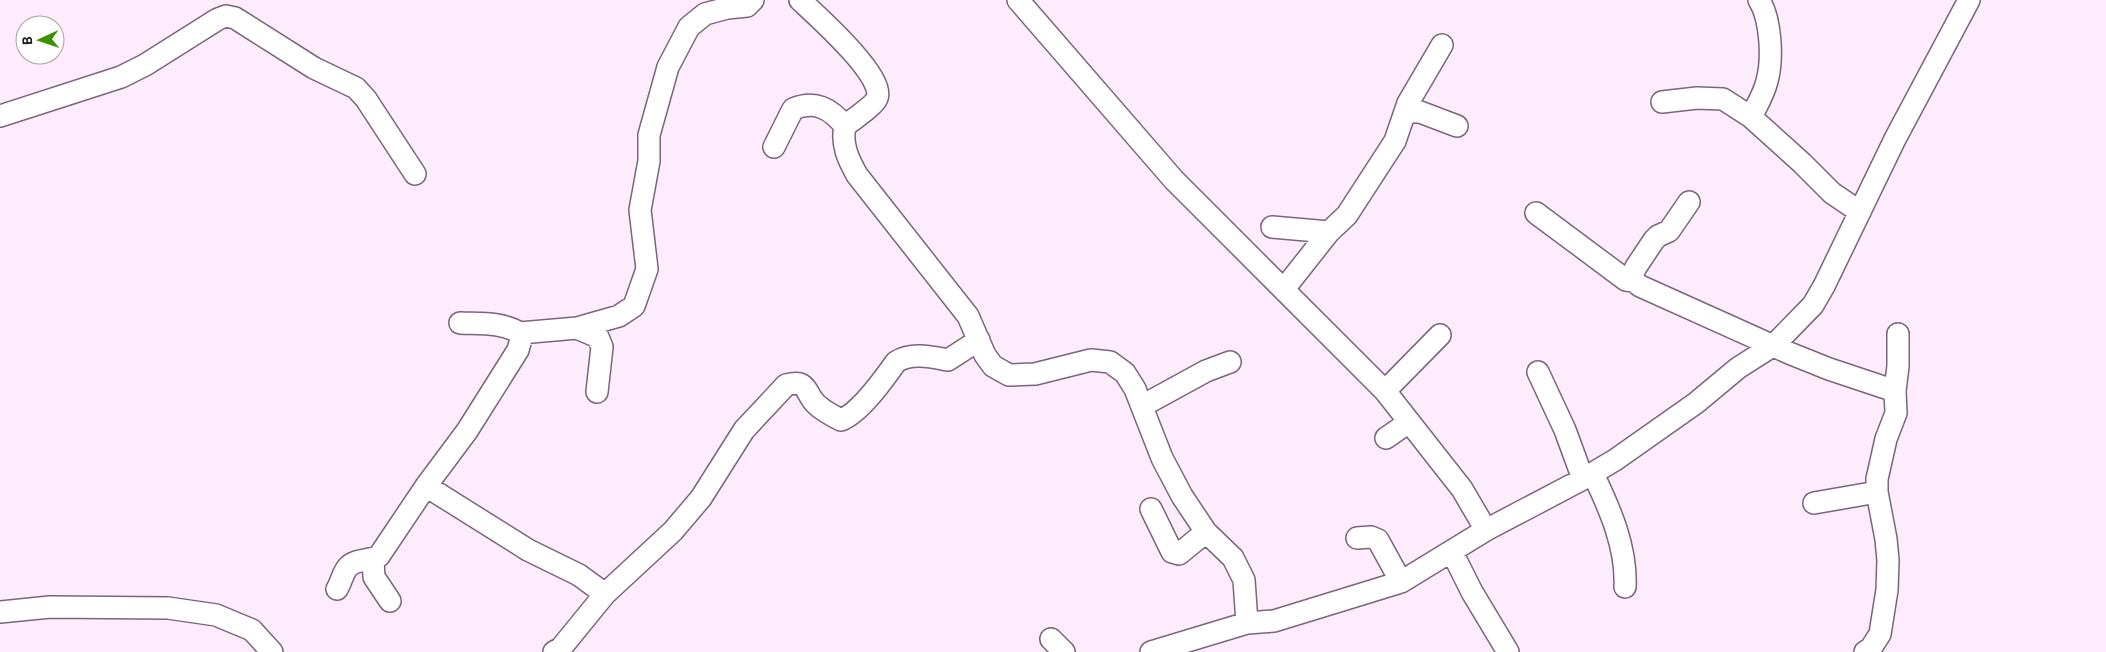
<svg xmlns="http://www.w3.org/2000/svg" width="2106" height="652" font-family="'Archivo Narrow',sans-serif">
	<style>
		.lines { fill: none; stroke-linecap: round; stroke-linejoin: round }
		.minor-casing { stroke: #7c647c; stroke-width: 24 }
		.minor { stroke: #fff; stroke-width: 21 }
	</style>
	<rect width="100%" height="100%" fill="#fcecfc"/>
	<g class="lines">
		<g class="minor-casing">
			<path id="minor" d="M800,0C816,15 886,77 877,98C874,106 852,120 845,126C841,144 848,159 857,175L968,316L985,355L993,366L1009,375L1035,374L1091,360L1110,362L1125,373L1135,389L1162,458L1182,496L1206,532L1233,558L1244,580L1247,623
				M1018,0L1174,180L1385,391L1462,489L1486,530
				M1662,102L1697,98L1723,99L1751,117L1802,163L1832,193L1860,212
				M1406,111L1420,112L1457,126
				M0,116L121,77L145,65L218,19L226,16L235,18L314,68L356,88L366,99L415,174
				M1751,117C1757,105 1764,94 1767,81C1773,59 1771,19 1759,0
				M774,147L793,109C815,100 830,108 845,126
				M1689,202L1669,231L1658,236L1654,240L1636,267L1632,276L1634,281L1640,286L1789,353L1829,369L1895,391L1896,413L1886,439L1877,479V492L1886,539L1888,560L1887,590L1880,634L1871,648L1865,652
				M1536,213L1626,280L1634,281
				M1272,227L1329,232
				M1284,289L1329,232L1347,215L1395,141L1408,103L1442,45
				M577,328L598,337L602,347L597,392
				M520,333L577,328L619,316L634,306L647,269L640,210L649,161V135L668,67L689,27L705,14L727,8L747,6L753,0
				M1538,372L1565,430L1583,479
				M1385,391L1440,335
				M1895,391L1898,366V334
				M1142,406L1206,371L1230,362
				M1386,438L1409,422
				M1593,474C1610,509 1627,548 1625,587
				M426,486L528,550L579,575L605,594
				M1814,503L1877,492
				M1151,509L1172,552L1179,554L1206,532
				M1357,538L1371,537L1378,540L1401,582
				M1452,552L1472,592L1508,652
				M373,560L374,577L390,601
				M337,589C341,583 343,572 348,567C355,559 370,561 379,556L426,486L467,431L518,350L521,339L520,333C502,322 480,324 460,323
				M0,612L50,607L168,608L216,615L252,630L272,652
				M1051,639L1064,652
				M554,652L561,648L605,594L673,531L701,498L744,430L786,385C809,379 804,392 816,404C823,411 833,416 841,420C860,413 884,379 896,362C911,352 932,357 948,360L979,340
				M1151,652L1247,623L1274,621L1401,582L1486,530L1583,479L1615,460L1696,403L1738,368L1774,345L1813,305L1824,286L1895,139L1969,0"/>
		</g>
		<use href="#minor" class="minor"/>
	</g>
	<g transform="translate(40 40) rotate(267)"><circle r="24" fill="#ffffff" stroke="#a4a1a4"/>
	<path d="M0-4L9 19L0 12L-9 19Z" fill="#3a9200"/>
	<text y="-8" font-size="14" font-weight="bold" text-anchor="middle" fill="#1c131c">B</text>
	</g>
</svg>
